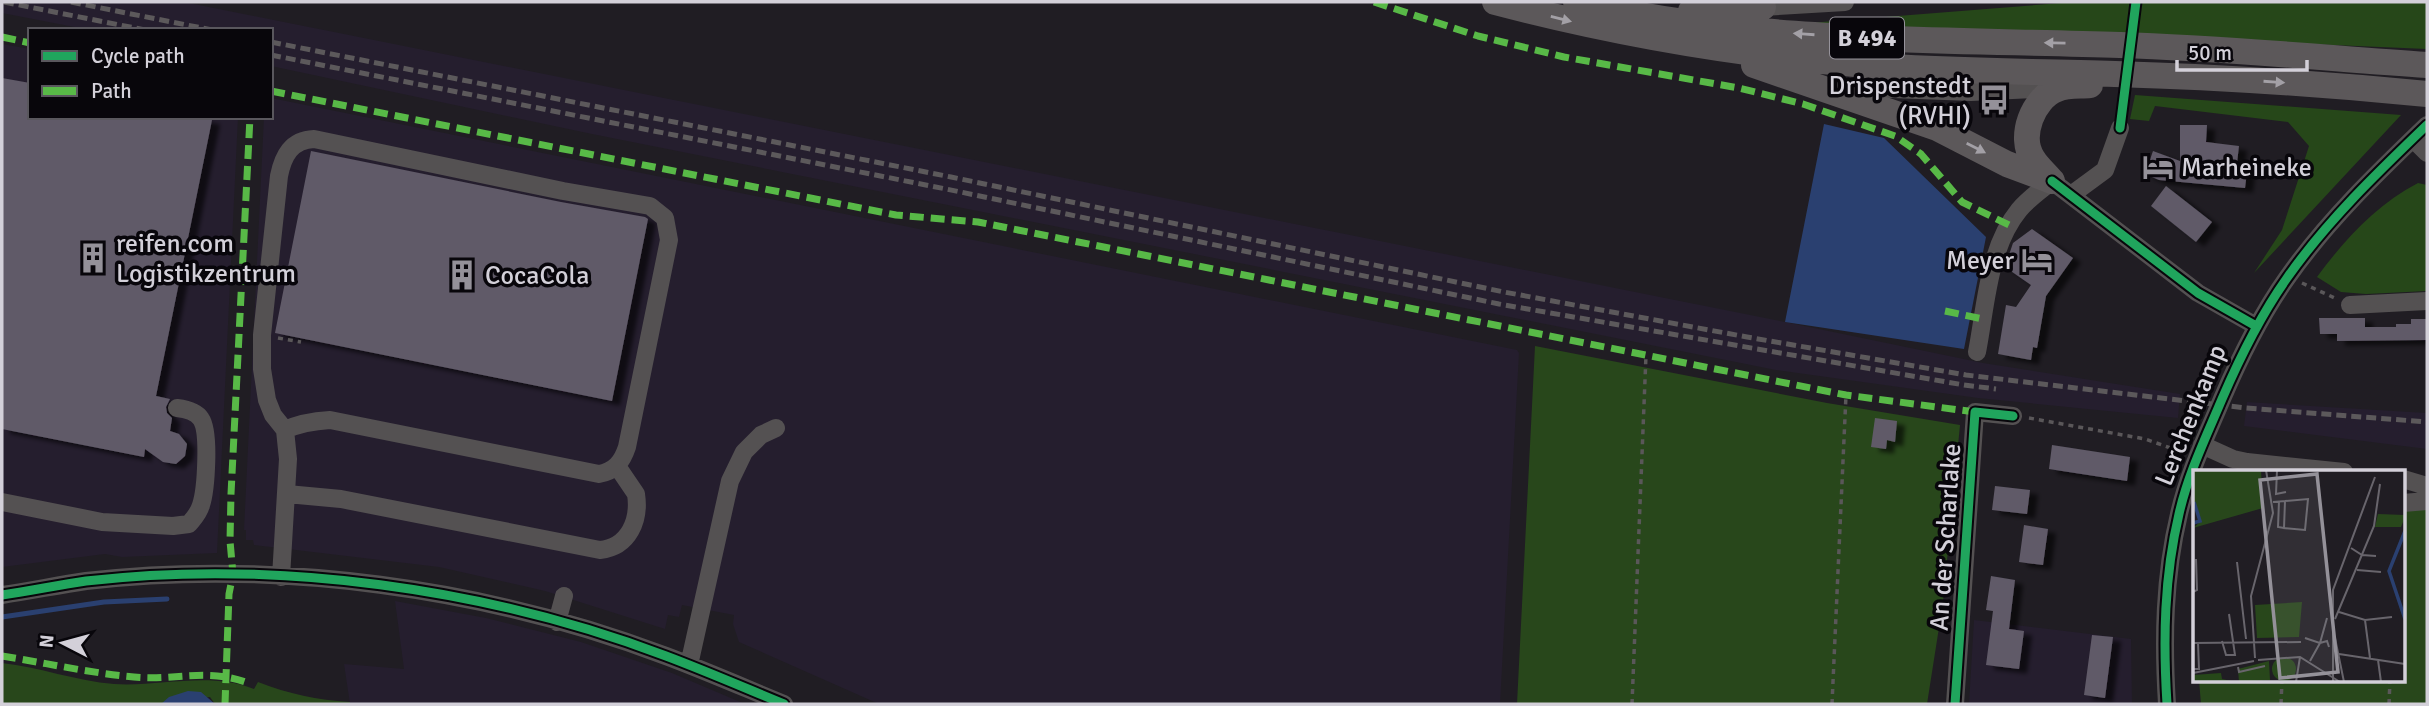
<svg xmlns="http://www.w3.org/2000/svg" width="2429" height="706" font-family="Signika,sans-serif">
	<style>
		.built { fill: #251e2e }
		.green { fill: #28471b }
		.forest { fill: #264719 }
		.water { fill: #2a4070 }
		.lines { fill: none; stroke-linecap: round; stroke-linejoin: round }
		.stream { stroke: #2a4070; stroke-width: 5 }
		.building { fill: #605a68; filter: url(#shadow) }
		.path { stroke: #5a5759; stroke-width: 3.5; stroke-dasharray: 5 5; stroke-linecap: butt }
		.minor { stroke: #545152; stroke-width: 18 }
		.highway { stroke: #5c585a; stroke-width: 26 }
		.rail { stroke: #5c595b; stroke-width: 5; stroke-dasharray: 10 5; stroke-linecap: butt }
		.quiet { stroke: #58b947; stroke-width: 7; stroke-dasharray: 14 7; stroke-linecap: butt }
		.cycleway-casing { stroke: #08060b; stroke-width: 13 }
		.cycleway { stroke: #20a55d; stroke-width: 9 }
		.oneway { fill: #a3a0a6 }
		.labels { text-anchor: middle; stroke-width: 7; stroke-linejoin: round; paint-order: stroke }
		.shield { fill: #08060b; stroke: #96939b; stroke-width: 2 }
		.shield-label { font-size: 24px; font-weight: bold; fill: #d3d0d9 }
		.poi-label { font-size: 26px; fill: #d3d0d9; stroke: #08060b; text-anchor: start }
		.street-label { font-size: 26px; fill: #d3d0d9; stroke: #08060b }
		.inset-river { fill: none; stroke: #2a4070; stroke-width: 3.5 }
		.inset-road { fill: none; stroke: #68656c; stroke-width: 2 }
		.view { fill: #949199; fill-opacity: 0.15; stroke: #949199; stroke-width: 3.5 }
		.inset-edge { fill: none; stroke: #d3d0d9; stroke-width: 3.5 }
	</style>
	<defs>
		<filter id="shadow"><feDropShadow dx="8" dy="4.5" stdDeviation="2" flood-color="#0009"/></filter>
	</defs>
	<rect width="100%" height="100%" fill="#201d23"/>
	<path class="built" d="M2,2H184L1785,322L1983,363L2180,394L2178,418L1978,398L1776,370L592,134L271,66V30H90L2,13Z
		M2,44L30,49V117H238L217,553L122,557L105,554L2,567Z
		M271,98L1517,350L1519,353L1500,704H879L739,642L733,624L734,615L682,605L679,617L668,615L665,629L545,591L439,567L254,545L253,540H246V530H244L264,117H271Z
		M2247,402L2427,413V449L2244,426Z
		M395,601L486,618L581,642L672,673L745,704H350L344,664L404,669Z
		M1974,620L2131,639L2132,704H1969Z"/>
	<path class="green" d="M1535,346L1827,403L1960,425L1943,602L1927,704H1517Z
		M2403,507L2427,510V704H2201L2199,680H2403Z
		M2,663C39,667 76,681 114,684C160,687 209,671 254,689L258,682C289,694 317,700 350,702V704H215L210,697L161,704H2Z"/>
	<path class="forest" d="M2074,2H2427V49L1809,23Z
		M2135,95L2401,115L2254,273L2282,230L2309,146L2288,122L2155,106L2149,121L2130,119Z
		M2418,183L2427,185V291L2366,294L2341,292L2317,277C2345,239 2376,205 2418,183Z"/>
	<path class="water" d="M1824,124L1884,138L1986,237L1964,349L1785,322Z
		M188,691L201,692L215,704H161L169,697Z"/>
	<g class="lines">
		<path class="stream" d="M2,617L104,602L167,599"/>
	</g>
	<path class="building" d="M2,78L30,83V117H197L212,120L156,396L170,399L166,407L167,413L172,418L170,431L179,434L187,444L185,456L176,464L163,462L145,449L144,457L2,429Z
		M2180,125H2207L2206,142L2239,146L2237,163L2248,164L2245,188L2159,180L2145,174L2153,151L2180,161Z
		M311,151L561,202L645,217L648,219L612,401L275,333Z
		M2166,186L2212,222L2196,242L2151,206Z
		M2032,229L2073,258L2046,296L2037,348L2033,347L2031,360L1998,354L2006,305L2016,307L2031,285L2005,267L2013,243Z
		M2319,318H2365V327H2396V324H2411V319H2427V340L2337,341V334H2320Z
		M1875,418L1897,421L1895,442L1887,440L1886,449L1871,447Z
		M2052,445L2130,457L2127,481L2049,469Z
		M1995,486L2030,490L2027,514L1992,510Z
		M2024,525L2048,529L2043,565L2019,562Z
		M1991,576L2015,580L2009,629L2024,631L2019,669L1986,665L1993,611L1986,610Z
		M2092,635L2113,637L2105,698L2084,695Z"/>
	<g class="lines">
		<path class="path" d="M2302,283L2337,299
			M278,338L301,342
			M2029,418L2145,439L2182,452
			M1632,704L1646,355
			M1832,704L1846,395
			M2281,704L2282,680
			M2389,704L2390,680"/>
		<path class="minor" d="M1758,2L1763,7L1845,2
			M1839,87L1971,92L2056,88
			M2413,139L2427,153
			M2071,195L2105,170L2120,128
			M2350,305L2427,301
			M1977,352C1986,306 1988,248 2019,210C2028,199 2041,190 2052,181L2198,293L2256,326
			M2202,445L2233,459L2247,462L2344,472
			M2403,479L2427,486
			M287,494L341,499L600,550C629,547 640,520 636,494L617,466
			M2,502L102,522L173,526L189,524C194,518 199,513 201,505C206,490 210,432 201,419C196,411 185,409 177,408
			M2403,503L2427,501
			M281,577L288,459L285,430C300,423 313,421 330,420L599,474C615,471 622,462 627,447L669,240L665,218L650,206L563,191L314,139C291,140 283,156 279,176L262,335V369L267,400L273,415L285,430
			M2,595C30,591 58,585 86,581C276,559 487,588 666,656C706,671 745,688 784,704
			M557,622L564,596
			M689,665L730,481L744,452L761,435L776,428
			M1955,704L1975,412L2013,416
			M2167,704C2163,640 2164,577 2179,514C2188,474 2206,437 2222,399C2240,357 2260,316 2287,278C2327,221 2377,173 2427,125"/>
		<path class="highway" d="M1495,2C1617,34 1740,55 1866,65C1948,72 2032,71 2115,74C2219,77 2324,84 2427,94
			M1576,2C1754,44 1938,39 2120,45C2222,48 2325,58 2427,65
			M1691,11L1763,7
			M1754,65L1937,128L2007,164L2052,181
			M2051,180C2045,173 2037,166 2033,159C2018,137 2033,98 2057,89C2066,85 2080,86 2090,85"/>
		<path class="rail" d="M4,2L145,30
			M71,2L212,30
			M271,42L951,177L1504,292L1747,337L1966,375L2246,408L2427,422
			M271,55L946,189L1499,304L1964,385L1996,389"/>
		<path class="quiet" d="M1374,2L1478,36L1564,57L1739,88L1803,104L1895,136L1921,154L1962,202L2009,225
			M2,37L30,43
			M271,91L896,215L978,222L1846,395L1975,412
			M1945,311L1983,319
			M2,656C46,663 90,673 134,677C178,681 208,667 251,684
			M225,704L229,594L233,574L230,541L231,494L250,117"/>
		<g class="cycleway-casing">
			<path id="cycleway" d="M2120,128L2136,2
				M2052,181L2198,293L2256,326
				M2,595C30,591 58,585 86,581C276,559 487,588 666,656C706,671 745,688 784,704
				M1955,704L1975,412L2013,416
				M2167,704C2163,640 2164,577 2179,514C2188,474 2206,437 2222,399C2240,357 2260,316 2287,278C2327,221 2377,173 2427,125"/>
		</g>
		<use href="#cycleway" class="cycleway"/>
	</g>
	<defs><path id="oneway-solid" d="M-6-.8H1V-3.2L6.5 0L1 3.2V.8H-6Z" transform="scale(1.75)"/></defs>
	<g class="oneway">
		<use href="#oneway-solid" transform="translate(1561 19) rotate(14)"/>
		<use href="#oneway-solid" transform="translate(1804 34) rotate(-176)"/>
		<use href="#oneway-solid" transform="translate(2055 43) rotate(-179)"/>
		<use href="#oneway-solid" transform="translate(2274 82) rotate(4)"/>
		<use href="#oneway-solid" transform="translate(1976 148) rotate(27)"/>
	</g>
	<defs>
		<g id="bus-bare" transform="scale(2.415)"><path d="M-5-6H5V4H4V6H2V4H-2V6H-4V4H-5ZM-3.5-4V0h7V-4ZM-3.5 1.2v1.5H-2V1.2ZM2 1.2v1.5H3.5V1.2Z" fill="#949199" stroke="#08060b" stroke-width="2.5" paint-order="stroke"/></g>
		<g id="hotel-bare" transform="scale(2.415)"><path d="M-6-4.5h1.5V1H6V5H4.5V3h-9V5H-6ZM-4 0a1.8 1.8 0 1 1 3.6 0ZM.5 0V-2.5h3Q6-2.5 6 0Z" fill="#949199" stroke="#08060b" stroke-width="2.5" paint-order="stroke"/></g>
		<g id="building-bare" transform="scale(2.415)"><path d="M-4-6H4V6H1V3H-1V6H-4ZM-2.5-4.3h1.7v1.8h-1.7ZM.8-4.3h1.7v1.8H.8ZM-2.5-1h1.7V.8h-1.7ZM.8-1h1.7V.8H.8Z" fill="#949199" stroke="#08060b" stroke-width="2.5" paint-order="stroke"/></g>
	</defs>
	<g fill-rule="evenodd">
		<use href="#bus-bare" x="1994" y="100"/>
		<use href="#hotel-bare" x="2158" y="167"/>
		<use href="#building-bare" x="93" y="258"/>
		<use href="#hotel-bare" x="2037" y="260"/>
		<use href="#building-bare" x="462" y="275"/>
	</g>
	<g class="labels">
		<rect class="shield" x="1830" y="17.5" width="74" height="41" rx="5"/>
		<g class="shield-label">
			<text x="1867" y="46">B 494</text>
		</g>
		<g class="poi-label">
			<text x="1971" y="94" text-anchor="end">Drispenstedt<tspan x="1971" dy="30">(RVHI)</tspan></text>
			<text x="2181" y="176">Marheineke</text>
			<text x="116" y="252">reifen.com<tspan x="116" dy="30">Logistikzentrum</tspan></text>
			<text x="2014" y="269" text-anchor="end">Meyer</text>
			<text x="485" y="284">CocaCola</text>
		</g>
		<g class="street-label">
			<text transform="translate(2190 415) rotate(-68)" y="9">Lerchenkamp</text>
			<text transform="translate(1945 537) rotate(-86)" y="9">An der Scharlake</text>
		</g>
	</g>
	<g transform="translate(2193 470)">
		<rect width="212" height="212" fill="#201d23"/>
		<path d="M0,0H68L70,38L0,58L8,51L4,37L0,38ZM185,44L212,45V47L208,57H182ZM109,132L106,167L64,168L62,135ZM79 199a12 12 0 1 1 24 0a12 12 0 1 1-24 0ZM76,191L77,210L46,212L45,199Z" fill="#28471b"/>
		<path d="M28,203L29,209L43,212H0V205Z" fill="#264719"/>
		<path class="inset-river" d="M0,53L7,51L1,32M212,61L196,101L212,149"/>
		<path class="inset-road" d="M84,0L83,24L93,22M86,31L85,57L91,58M80,32L92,31L91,58L112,60L115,29L92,31M158,78L169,85L183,86M44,92L53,169M164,100L188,102M0,122L4,120L3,89M146,142L172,150L199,147M134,148L127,173L134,171L136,177M142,149L181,56L187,14M172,150L177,188M112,168L127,173L117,191M142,168L151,212M29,171L33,185H42L36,144M0,173L108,172M146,184L212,194M62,188L58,126L80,43L73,0M65,190L107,187L147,212M185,190L188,212M45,197L46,202L72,196M0,199H6L5,173M0,203L61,191M103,212L107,187M140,212V120L182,7"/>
		<path class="view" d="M124,4L145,202L87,208L67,10Z"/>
		<rect width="212" height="212" class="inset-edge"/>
	</g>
	<rect width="2429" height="706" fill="none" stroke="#d3d0d9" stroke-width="7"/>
	<rect x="28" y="28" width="245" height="91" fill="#08060b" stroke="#59575d" stroke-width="2"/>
	<rect x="42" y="51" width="35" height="10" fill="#20a55d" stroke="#59575d" stroke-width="2"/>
	<text x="91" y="63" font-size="21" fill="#d3d0d9">Cycle path</text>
	<rect x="42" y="86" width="35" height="10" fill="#58b947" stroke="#59575d" stroke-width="2"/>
	<text x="91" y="98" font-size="21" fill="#d3d0d9">Path</text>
	<g transform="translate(63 643) rotate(276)" stroke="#08060b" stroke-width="5" paint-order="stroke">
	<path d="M0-5L12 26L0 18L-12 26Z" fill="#d3d0d9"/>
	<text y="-10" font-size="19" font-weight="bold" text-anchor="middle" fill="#d3d0d9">N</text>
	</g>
	<path d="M2177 60v10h130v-10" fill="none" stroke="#d3d0d9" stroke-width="3.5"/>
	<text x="2188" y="60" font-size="21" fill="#d3d0d9" stroke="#08060b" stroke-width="5" paint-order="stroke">50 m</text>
</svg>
